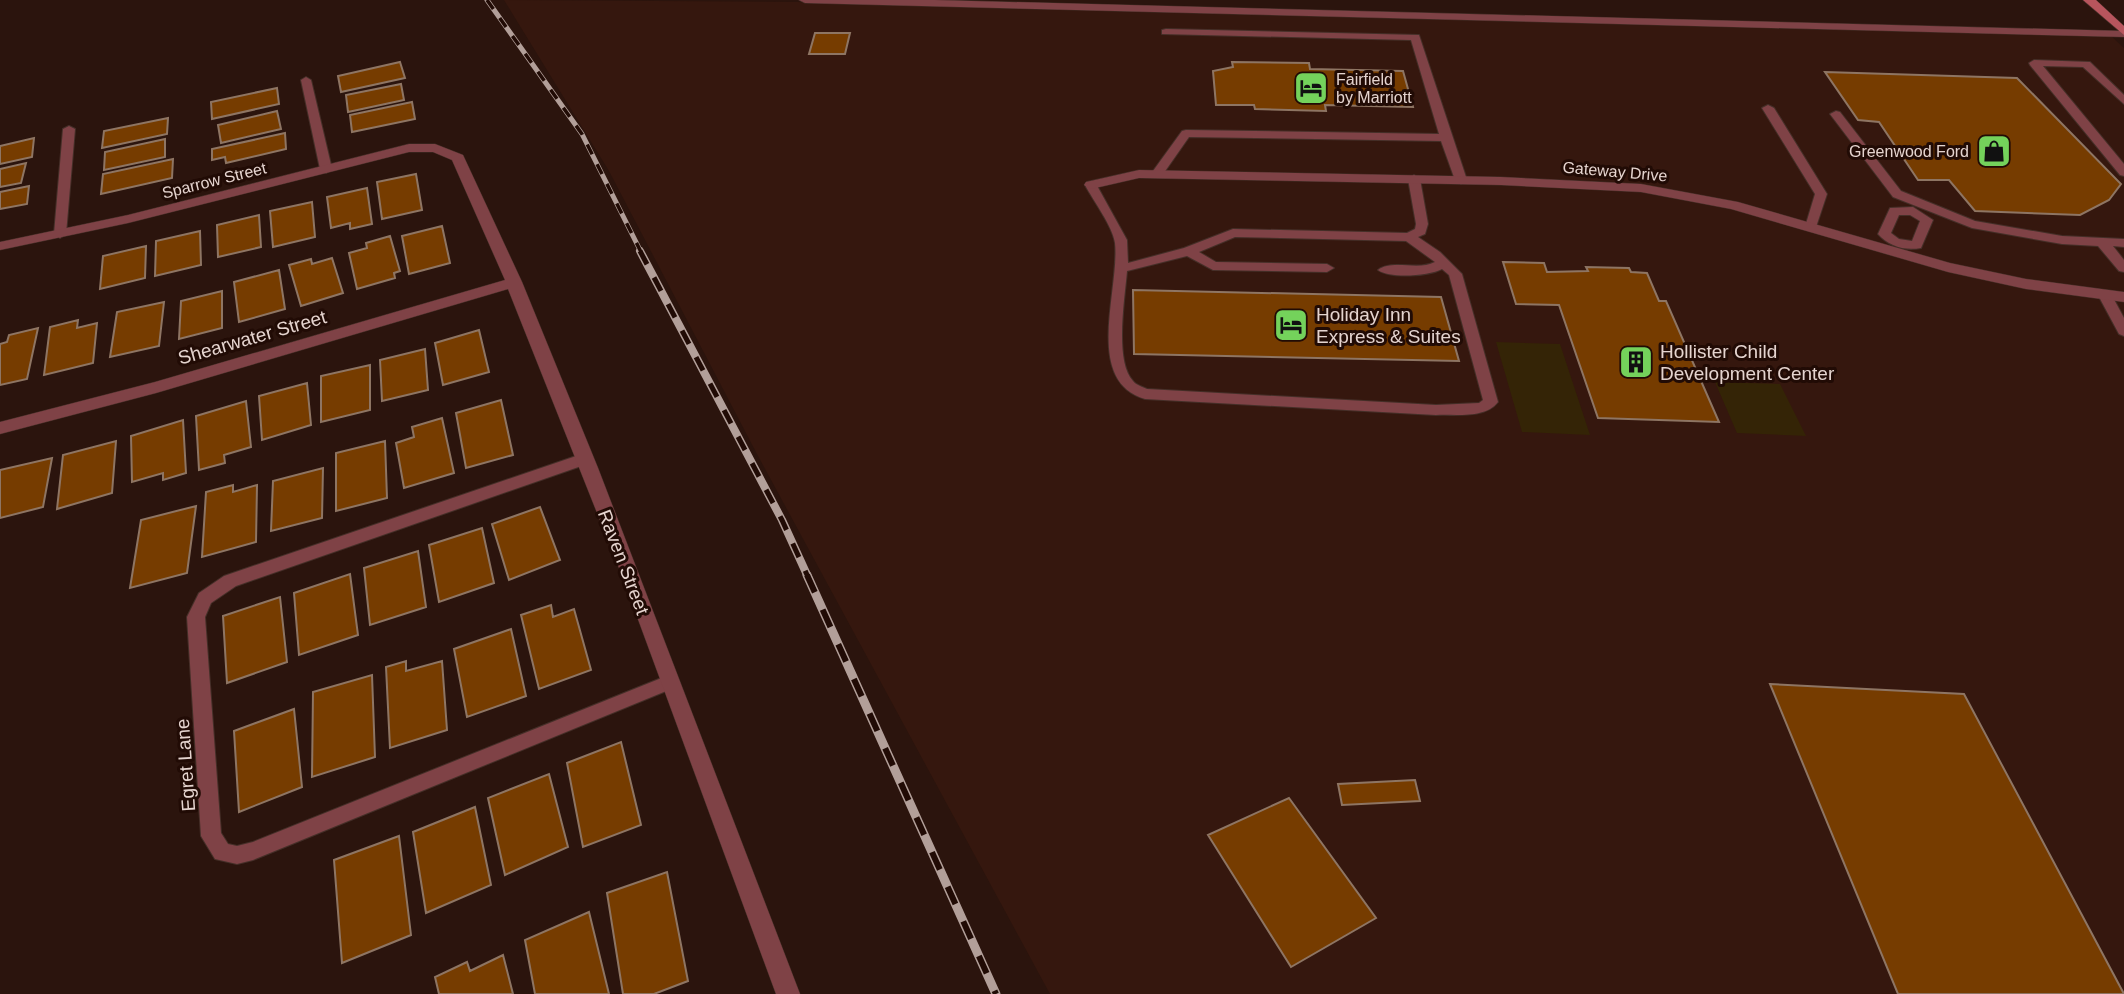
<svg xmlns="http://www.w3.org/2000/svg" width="2124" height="994" font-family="Arial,sans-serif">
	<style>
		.built { fill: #35170e }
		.green { fill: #342406 }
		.building { fill: #763c00; stroke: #8e7563; stroke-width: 2 }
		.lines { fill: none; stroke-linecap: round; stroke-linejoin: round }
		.lane-casing { stroke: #452f28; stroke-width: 2 }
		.street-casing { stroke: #452f28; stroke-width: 1 }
		.secondary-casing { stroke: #452f28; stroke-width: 1 }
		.lane { fill: #7f4246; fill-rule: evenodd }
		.street { fill: #7f4246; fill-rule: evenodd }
		.secondary { fill: #b7555d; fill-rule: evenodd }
		.rail-far2-casing { stroke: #b29f99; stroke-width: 5 }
		.rail-far1-casing { stroke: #b29f99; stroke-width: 8 }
		.rail-casing { stroke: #b29f99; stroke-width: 9 }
		.rail-far2 { stroke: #210b05; stroke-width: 3.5; stroke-dasharray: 11; stroke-linecap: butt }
		.rail-far1 { stroke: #210b05; stroke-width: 5; stroke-dasharray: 15; stroke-linecap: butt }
		.rail { stroke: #210b05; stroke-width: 6; stroke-dasharray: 19; stroke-linecap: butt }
		.labels { text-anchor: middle; stroke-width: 6; stroke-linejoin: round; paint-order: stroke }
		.far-poi-label { font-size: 16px; fill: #e5d4cf; stroke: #210b05; text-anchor: start }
		.far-street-label { font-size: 16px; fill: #e5d4cf; stroke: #210b05 }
		.poi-label { font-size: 19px; fill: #e5d4cf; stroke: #210b05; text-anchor: start }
		.street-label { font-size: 19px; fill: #e5d4cf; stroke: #210b05 }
	</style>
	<rect width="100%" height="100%" fill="#2b140d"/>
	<path class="built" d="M504,0L937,3L2111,36L2124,48V994H1050L757,454L609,171Z"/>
	<path class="green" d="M1496,342L1560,344L1590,435L1522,432Z
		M1715,382L1780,384L1806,436L1737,433Z"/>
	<path class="building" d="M815,33H850L845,54H809Z
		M400,62L405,78L341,92L338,76Z
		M1232,62L1309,63L1310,69L1403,71L1413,107L1325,105L1326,111L1255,109L1254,105H1216L1213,71L1233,67Z
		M1825,72L2017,78L2121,184L2109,200L2080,215L1975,211L1949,180H1918L1879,122L1858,120Z
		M401,84L404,100L348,112L346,95Z
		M277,88L279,104L212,119L211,102Z
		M412,102L415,119L352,132L350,115Z
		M277,111L281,129L221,143L218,125Z
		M168,118L167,134L102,148L104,131Z
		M285,133L286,149L226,163L225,157L212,160V149Z
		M34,138L32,157L0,164V146Z
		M165,139V157L104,170L105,152Z
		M173,159L172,178L101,194L103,174Z
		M26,163L21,183L0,187V169Z
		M416,174L422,210L382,219L377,182Z
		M29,186L27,204L0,209V192Z
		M367,188L372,224L350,229V223L331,228L327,197Z
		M312,202L315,237L273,247L270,211Z
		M259,215L261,247L218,257L217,225Z
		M442,226L450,263L409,274L402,236Z
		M200,231L201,265L155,276L156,241Z
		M390,236L400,271L394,273L395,278L357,289L349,253L367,248L366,243Z
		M146,246L145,278L100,289L103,256Z
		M332,258L343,293L301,306L289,265L311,259L312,264Z
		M1503,262L1544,263L1547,272L1588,271L1586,267L1629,268L1631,272L1647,273L1659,301H1666L1719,422L1598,418L1559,305L1516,304Z
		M279,270L285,309L239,322L234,282Z
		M1133,290L1441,297L1459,361L1134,354Z
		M222,291V328L179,339L181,301Z
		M164,302L159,346L110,357L117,312Z
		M78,320L77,328L97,323L93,363L44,375L50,327Z
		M38,328L27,379L0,385V344L7,342L9,335Z
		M479,330L489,372L443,385L435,343Z
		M425,349L428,390L382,401L380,360Z
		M370,365V410L321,422V376Z
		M307,383L311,425L262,440L259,396Z
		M501,400L513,455L466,468L456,413Z
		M246,401L251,447L224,455L225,463L199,470L196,416Z
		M442,418L454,473L404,488L396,443L414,437L412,427Z
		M183,420L186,473L163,480V473L132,482L131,436Z
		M116,441L112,493L57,509L63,455Z
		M385,441L387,498L336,511V453Z
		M52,458L43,507L0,518V470Z
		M323,468L322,518L271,531L273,481Z
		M233,485V492L257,485L256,542L202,557L206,492Z
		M196,506L187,573L130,588L141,520Z
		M540,507L560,560L509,580L492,524Z
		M482,528L494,583L439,602L429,545Z
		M418,551L426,607L370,625L364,568Z
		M350,574L358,635L299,655L294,593Z
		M280,597L287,662L227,683L223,616Z
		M551,605L553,617L574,609L591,670L539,689L521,615Z
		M511,629L526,696L467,717L454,649Z
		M406,661V671L442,661L447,730L390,748L386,667Z
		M372,675L375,757L312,777L313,692Z
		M1770,684L1964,694L2124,994H1898Z
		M294,709L302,787L239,812L234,731Z
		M621,742L641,825L583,847L567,763Z
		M549,774L568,847L505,875L488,798Z
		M1415,780L1420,801L1342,805L1338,784Z
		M1289,798L1376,918L1291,967L1208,835Z
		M475,807L491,885L426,913L413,832Z
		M399,836L411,935L342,963L334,860Z
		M667,872L688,981L654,994H623L607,893Z
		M589,912L609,994H535L525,940Z
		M503,955L513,994H439L435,977L467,962L470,971Z"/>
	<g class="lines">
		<g class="lane-casing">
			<path id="lane" d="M1166,29L1419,35L1467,180L1461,184L1455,180L1441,141L1189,137L1161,177H1153V171L1182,131L1186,130L1439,134L1411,40L1162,34V30Z
				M2034,60L2090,62L2124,95V104L2083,67L2043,66L2124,164V176L2120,175L2030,65L2029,63Z
				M306,77L311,80L332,169L326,173L320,169L301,80Z
				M1768,105L1774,108L1827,194L1815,230H1807L1805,227L1815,194L1762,108Z
				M1836,111L1840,112L1901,191L1975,221L2062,236L2124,239V247L2113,246L2124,260V272L2119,271L2098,246L2062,244L1972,228L1893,197L1830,114Z
				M69,126L75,129L66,234L60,238L54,234L63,129Z
				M1414,175L1420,179L1428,224L1425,234L1418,237L1440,252L1462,274L1498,402C1485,419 1456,414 1436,415L1145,399C1083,381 1120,289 1115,243C1113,227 1093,200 1085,185L1087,182H1095L1127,240L1128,263L1184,248L1233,229L1407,233L1415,229L1416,224L1408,179ZM1235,237L1406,241L1435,262C1418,271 1392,259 1378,270C1390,279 1429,276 1442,269L1449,275L1483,400L1479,403L1436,405L1147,389C1143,387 1136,385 1133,381C1114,361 1125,297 1127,271L1187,256L1213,270L1327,272L1334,268L1327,264L1216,262L1199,252Z
				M1913,207L1933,220L1921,248C1904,251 1889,246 1878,234L1890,208ZM1899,215H1910L1920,221L1912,241L1899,239L1891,233Z
				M2105,291L2110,292L2124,318V336L2119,334L2098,295Z
				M585,453L593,459L590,463L236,586L211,603L205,617L221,833L228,844L237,846L253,842L664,677L670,674L676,677L679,682L676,687L253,860L237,864L215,859L201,836L187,617L199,593L224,576Z"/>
		</g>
		<g class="street-casing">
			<path id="street" d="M799,0H935L2124,31V37L805,3Z
				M409,144H435L463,155L522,282L598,468L800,994H776L621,573L508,289L156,393L0,434V422L155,382L505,280L452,160L433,152H409L128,223L0,250V242L128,215Z
				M1139,170L1501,177L1641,184L1738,202L1950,263L2026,279L2124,292V302L2026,289L1948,272L1731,209L1641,192L1501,185L1139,178L1091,189L1084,185L1086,182Z"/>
		</g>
		<g class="secondary-casing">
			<path id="secondary" d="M2083,0H2096L2124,26V35Z"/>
		</g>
		<use href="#lane" class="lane"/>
		<use href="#street" class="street"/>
		<use href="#secondary" class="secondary"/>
		<g class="rail-far2-casing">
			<path id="rail-far2" d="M487,0L582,134L641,252"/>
		</g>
		<g class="rail-far1-casing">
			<path id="rail-far1" d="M640,251L782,520L808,577"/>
		</g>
		<g class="rail-casing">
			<path id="rail" d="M807,575L996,994"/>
		</g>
		<use href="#rail-far2" class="rail-far2"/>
		<use href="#rail-far1" class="rail-far1"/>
		<use href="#rail" class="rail"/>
	</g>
	<defs>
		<g id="hotel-square" transform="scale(1.75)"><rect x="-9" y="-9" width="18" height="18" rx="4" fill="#74d25b" stroke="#210b05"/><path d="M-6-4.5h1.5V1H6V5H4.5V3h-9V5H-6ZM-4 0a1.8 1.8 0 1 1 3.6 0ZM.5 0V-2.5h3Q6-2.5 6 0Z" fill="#111"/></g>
		<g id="shop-square" transform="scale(1.75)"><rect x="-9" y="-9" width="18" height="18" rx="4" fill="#74d25b" stroke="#210b05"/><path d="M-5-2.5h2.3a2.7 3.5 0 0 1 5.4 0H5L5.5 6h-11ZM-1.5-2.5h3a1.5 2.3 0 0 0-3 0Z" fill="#111"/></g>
		<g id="building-square" transform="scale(1.75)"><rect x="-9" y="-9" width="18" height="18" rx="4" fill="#74d25b" stroke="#210b05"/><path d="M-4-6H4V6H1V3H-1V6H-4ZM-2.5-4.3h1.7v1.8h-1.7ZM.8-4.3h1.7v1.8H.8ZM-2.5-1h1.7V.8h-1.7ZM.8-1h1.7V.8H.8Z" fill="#111"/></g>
	</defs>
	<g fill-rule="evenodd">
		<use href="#hotel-square" x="1311" y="88"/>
		<use href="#shop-square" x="1994" y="151"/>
		<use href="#hotel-square" x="1291" y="325"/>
		<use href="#building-square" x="1636" y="362"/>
	</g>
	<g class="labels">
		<g class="far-poi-label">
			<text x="1336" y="85">Fairfield<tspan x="1336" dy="18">by Marriott</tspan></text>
			<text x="1969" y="157" text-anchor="end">Greenwood Ford</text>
		</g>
		<g class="far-street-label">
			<text transform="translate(1615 171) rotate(5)" y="6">Gateway Drive</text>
			<text transform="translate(214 180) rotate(-14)" y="6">Sparrow Street</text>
		</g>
		<g class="poi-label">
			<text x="1316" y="321">Holiday Inn<tspan x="1316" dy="22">Express &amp; Suites</tspan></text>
			<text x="1660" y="358">Hollister Child<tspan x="1660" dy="22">Development Center</tspan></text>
		</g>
		<g class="street-label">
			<text transform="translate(252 337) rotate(-16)" y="7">Shearwater Street</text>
			<text transform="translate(624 562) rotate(69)" y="7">Raven Street</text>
			<text transform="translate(185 765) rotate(-94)" y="7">Egret Lane</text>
		</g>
	</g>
</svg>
